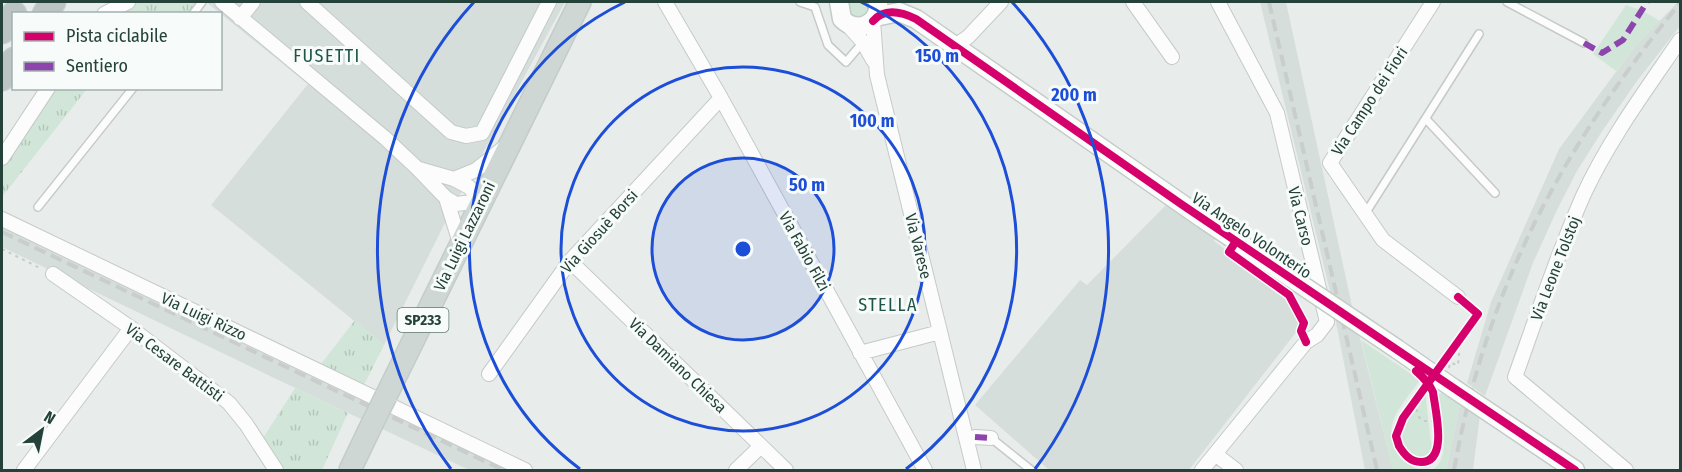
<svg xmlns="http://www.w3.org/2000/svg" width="1682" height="472" font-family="'Fira Sans Condensed',sans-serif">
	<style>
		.built { fill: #d6dedb }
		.grass { fill: url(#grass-tufts) }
		.green { fill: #d1e6d8 }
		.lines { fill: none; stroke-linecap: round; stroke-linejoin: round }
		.lane-casing { stroke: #c5cac8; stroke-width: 10 }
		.street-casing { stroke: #c5cac8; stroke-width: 16 }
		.secondary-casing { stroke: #c3cbc8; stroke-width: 21 }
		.primary-casing { stroke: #c3ccc9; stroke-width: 24 }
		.highway-casing { stroke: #c3ccc9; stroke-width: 27 }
		.path { stroke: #c3ccca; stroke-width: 2; stroke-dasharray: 3 4.5; stroke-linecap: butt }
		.lane { stroke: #fcfcfc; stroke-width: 7 }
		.street { stroke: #fcfcfc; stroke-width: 14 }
		.secondary { stroke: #fcfcfc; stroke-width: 18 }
		.primary { stroke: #cfd7d5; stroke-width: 21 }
		.highway { stroke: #bcc4c2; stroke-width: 24 }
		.rail { stroke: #c9cdcc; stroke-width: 4; stroke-dasharray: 12 6; stroke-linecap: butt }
		.secondary-bridge-casing { stroke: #c3cbc8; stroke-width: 21; stroke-linecap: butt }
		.primary-bridge-casing { stroke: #c3ccc9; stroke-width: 24; stroke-linecap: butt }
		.secondary-bridge { stroke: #fcfcfc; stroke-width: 18 }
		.primary-bridge { stroke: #cfd7d5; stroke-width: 21 }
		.quiet { stroke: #8e44ad; stroke-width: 6; stroke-dasharray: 12 6; stroke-linecap: butt }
		.cycleway-casing { stroke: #f7fbf9; stroke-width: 11 }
		.cycleway { stroke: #d6006c; stroke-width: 8 }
		.ring { fill: none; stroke: #1d4ed8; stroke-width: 3 }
		.labels { text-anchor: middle; stroke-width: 6; stroke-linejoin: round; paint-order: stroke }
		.shield { fill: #f7fbf9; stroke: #637a73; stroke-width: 1.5 }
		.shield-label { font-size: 15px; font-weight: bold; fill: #24423a }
		.street-label { font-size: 16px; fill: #24423a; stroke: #f7fbf9 }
		.neighbourhood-label { font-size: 18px; letter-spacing: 1.5px; fill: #1f5548; stroke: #f7fbf9 }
		.centre { fill: #1d4ed8; stroke: #f7fbf9; stroke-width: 3 }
		.ring-label { font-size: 18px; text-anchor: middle; font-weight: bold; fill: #1d4ed8; stroke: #f7fbf9; stroke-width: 6; stroke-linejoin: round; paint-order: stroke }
	</style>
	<defs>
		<pattern id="grass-tufts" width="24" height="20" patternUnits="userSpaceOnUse" patternTransform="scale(1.5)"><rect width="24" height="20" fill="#d1e6d8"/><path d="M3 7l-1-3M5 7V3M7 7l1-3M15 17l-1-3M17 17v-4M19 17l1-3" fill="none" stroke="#b3c6ba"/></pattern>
	</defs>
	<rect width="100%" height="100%" fill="#e8edeb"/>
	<path class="built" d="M206,2H565L449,215L384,345L211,205L308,84Z
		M1260,2H1286L1352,306L1393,470H1365L1329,287Z
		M1678,2H1680V26L1637,81L1601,133L1577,171L1557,210L1533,263L1485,396L1467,383L1491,302L1559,149L1635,46Z
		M1167,204L1216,237L1214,241L1226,250L1224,253L1286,297L1301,326L1189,470H1049L975,405L1080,280L1087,285Z
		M2,224L520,470H469L274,378L2,247Z
		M1461,400L1480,415L1473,470H1446Z"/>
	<path class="grass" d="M133,2H199L189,13L111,14Z
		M844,2H872V13L856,22Z
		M54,89H87L2,197V165Z
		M355,320L384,345L364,385L321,364Z
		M295,388L348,413L322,470H281L261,441Z"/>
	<path class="green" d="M1626,5L1643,11L1660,21L1635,46L1616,71L1593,54Z
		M1361,340L1420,380C1412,392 1398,407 1393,421C1386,441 1402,466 1421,470H1393Z
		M1444,390L1461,400L1446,470H1432C1453,458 1440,418 1437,397Z
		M1425,391L1432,451L1422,458L1407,452L1400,436L1406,417Z"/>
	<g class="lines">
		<g class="lane-casing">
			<path id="lane" d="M800,2L815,7L828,45L846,62L863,42
				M1507,2L1584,43
				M193,14L202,2
				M1426,119L1495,193
				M38,207L133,88
				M1365,214L1479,34
				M991,438L1031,470"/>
		</g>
		<g class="street-casing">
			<path id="street" d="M222,2L385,138L417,168L446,198L460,243
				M307,2L451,132L466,136L482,133L549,2
				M665,2L721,98L925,470
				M1133,2L1172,57
				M1433,2L1330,163L1383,240L1458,297
				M104,14L128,2
				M240,18L253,2
				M873,21L877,75L974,470
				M846,23L863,42L873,60
				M955,46L968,37L1001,2
				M2,158L48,88
				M419,169L454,179L476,170L506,146
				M446,198L456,204L481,201L469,187L454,179
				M2,219L525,470
				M570,261L786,470
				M53,274L131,328L229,403L246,424L276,470
				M860,353L940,332
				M489,374L570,261L721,98
				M975,437L991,438
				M1215,454L1236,470
				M24,470L131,328
				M736,470L761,446
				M1202,470L1306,342L1317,335L1327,322L1277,113L1218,2
				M1626,470L1515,377C1537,316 1557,255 1583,196C1608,141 1646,90 1680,40"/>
		</g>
		<g class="secondary-casing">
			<path id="secondary" d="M839,2L842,19C858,35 881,23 878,2
				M875,17L899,12L916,19L1202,218
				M1397,349L1453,388
				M1557,458L1575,470"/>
		</g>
		<g class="primary-casing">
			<path id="primary" d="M386,396L580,2
				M350,470L372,424"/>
		</g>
		<g class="highway-casing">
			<path id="highway" d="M45,14L53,2
				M2,31L14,14
				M2,78L14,60"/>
		</g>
		<path class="path" d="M2,249L42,269
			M1449,368L1450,363L1458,365L1460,344L1482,312L1470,304
			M1414,402L1419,417L1423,421H1436"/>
		<use href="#lane" class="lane"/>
		<use href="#street" class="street"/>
		<use href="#secondary" class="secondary"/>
		<use href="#primary" class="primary"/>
		<use href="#highway" class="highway"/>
		<path class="rail" d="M1269,2L1377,470
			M2,232L503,470
			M1454,470C1487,285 1563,147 1680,3"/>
		<g class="secondary-bridge-casing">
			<path id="secondary-bridge" d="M1202,218L1397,349
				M1453,388L1557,458"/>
		</g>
		<g class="primary-bridge-casing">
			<path id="primary-bridge" d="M372,424L386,396"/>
		</g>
		<use href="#secondary-bridge" class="secondary-bridge"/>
		<use href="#primary-bridge" class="primary-bridge"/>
		<path class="quiet" d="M1584,43L1602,53L1623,40L1647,2
			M975,437L991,438"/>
		<g class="cycleway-casing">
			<path id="cycleway" d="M873,21C885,7 902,12 916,19L1181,204L1575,470
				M1236,241L1229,252L1289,295L1304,323L1301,331L1306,342
				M1416,371C1424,378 1429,383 1433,392C1435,410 1449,462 1421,462C1410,462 1404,454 1399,446L1396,436L1403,418L1478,314L1458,297"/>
		</g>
		<use href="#cycleway" class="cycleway"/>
	</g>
	<circle cx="743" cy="249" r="91" fill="#1d4ed8" fill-opacity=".12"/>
	<g class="ring">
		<circle cx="743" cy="249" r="91"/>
		<circle cx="743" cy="249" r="182"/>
		<path d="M580 469A274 274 0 0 1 625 2M861 2A274 274 0 0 1 906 469"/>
		<path d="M451 469A365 365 0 0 1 474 2M1012 2A365 365 0 0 1 1035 469"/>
	</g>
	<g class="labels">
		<rect class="shield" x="397.5" y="308" width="51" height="24" rx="4.5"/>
		<g class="shield-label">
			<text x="423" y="325">SP233</text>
		</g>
		<g class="street-label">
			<text transform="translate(1369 101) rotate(-57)" y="6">Via Campo dei Fiori</text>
			<text transform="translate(1301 216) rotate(76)" y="6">Via Carso</text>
			<text transform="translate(599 231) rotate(-48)" y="6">Via Giosuè Borsi</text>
			<text transform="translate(1252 235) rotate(34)" y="6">Via Angelo Volonterio</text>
			<text transform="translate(464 236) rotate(-64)" y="6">Via Luigi Lazzaroni</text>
			<text transform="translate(919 246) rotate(76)" y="6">Via Varese</text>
			<text transform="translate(805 251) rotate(61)" y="6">Via Fabio Filzi</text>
			<text transform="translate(1555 268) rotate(-69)" y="6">Via Leone Tolstoj</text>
			<text transform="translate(204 316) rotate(25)" y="6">Via Luigi Rizzo</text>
			<text transform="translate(175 362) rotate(37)" y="6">Via Cesare Battisti</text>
			<text transform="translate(678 365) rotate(44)" y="6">Via Damiano Chiesa</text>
		</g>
		<g class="neighbourhood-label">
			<text x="327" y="62">FUSETTI</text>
			<text x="888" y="311">STELLA</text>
		</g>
	</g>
	<circle cx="743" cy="249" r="9" class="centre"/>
	<g class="ring-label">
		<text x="937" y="62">150 m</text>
		<text x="1074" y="101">200 m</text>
		<text x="872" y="127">100 m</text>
		<text x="807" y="191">50 m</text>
	</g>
	<rect width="1682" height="472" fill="none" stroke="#24423a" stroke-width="6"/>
	<rect x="12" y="12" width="210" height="78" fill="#f7fbf9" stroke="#a3b1ad" stroke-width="1.5"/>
	<rect x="24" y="32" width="30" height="9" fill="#d6006c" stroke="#a3b1ad" stroke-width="1.5"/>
	<text x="66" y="42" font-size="18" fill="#24423a">Pista ciclabile</text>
	<rect x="24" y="62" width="30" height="9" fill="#8e44ad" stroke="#a3b1ad" stroke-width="1.5"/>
	<text x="66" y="72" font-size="18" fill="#24423a">Sentiero</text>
	<g transform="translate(42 430) rotate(32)" stroke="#f7fbf9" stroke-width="4.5" paint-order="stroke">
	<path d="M0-4.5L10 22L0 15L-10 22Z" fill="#24423a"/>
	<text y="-9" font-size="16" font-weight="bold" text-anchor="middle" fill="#24423a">N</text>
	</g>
</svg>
